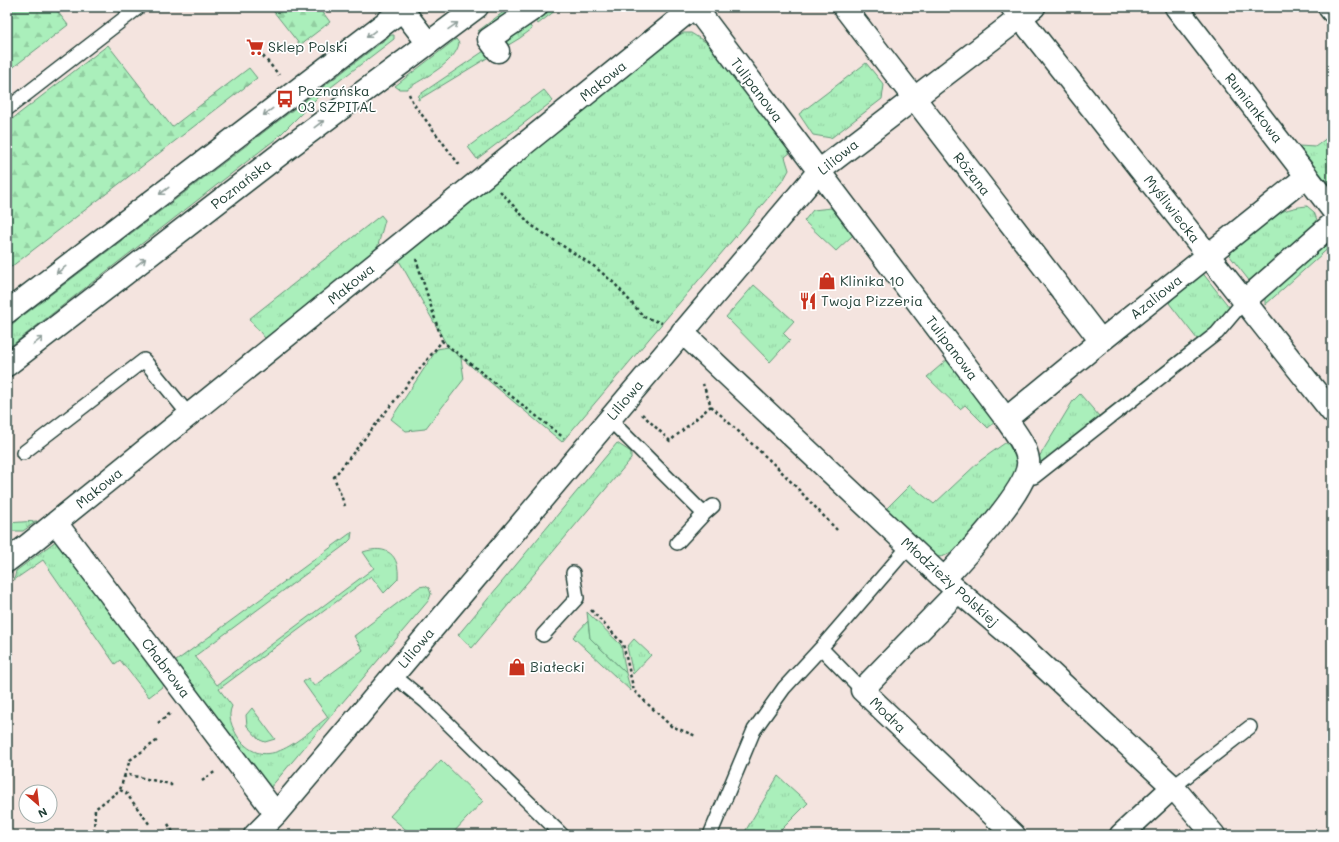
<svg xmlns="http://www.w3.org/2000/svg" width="1339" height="842" font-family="Mali,sans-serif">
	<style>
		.grass { fill: url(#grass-tufts); stroke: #649678 }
		.forest { fill: url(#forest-firs); stroke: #649678 }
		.green { fill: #aaefbb; stroke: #649678 }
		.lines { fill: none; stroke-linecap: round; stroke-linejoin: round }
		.lane-casing { stroke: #1f3d34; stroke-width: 16 }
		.street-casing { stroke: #1f3d34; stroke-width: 25 }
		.secondary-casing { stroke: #1f3d34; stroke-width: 25 }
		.path { stroke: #1f3d34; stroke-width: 2.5; stroke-dasharray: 3 3; stroke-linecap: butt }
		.lane { stroke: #fff; stroke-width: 13 }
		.street { stroke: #fff; stroke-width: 22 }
		.secondary { stroke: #fff; stroke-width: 22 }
		.oneway { stroke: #8f9e9a }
		.labels { text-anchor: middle; stroke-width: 3.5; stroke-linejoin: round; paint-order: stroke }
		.poi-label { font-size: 14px; fill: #1f3d34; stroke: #fff; text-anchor: start }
		.street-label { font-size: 14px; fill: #1f3d34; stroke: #fff }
	</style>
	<defs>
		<pattern id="grass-tufts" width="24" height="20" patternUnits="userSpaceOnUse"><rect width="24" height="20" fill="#aaefbb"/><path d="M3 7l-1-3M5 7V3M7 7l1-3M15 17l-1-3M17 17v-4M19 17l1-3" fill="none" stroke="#92cea1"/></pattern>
		<pattern id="forest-firs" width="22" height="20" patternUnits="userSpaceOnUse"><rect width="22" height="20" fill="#aaefbb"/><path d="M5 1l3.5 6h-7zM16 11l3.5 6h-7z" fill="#92cea1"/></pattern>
	</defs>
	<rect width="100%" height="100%" fill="#f4e4df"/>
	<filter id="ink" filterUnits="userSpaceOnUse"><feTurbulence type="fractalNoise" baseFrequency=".025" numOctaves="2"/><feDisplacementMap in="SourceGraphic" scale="8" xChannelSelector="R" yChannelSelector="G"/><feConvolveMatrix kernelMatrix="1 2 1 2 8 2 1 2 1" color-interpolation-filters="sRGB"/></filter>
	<g filter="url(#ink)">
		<path class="grass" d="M510,7H525L500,24L478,31Z
			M549,7H560L538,24L535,19L529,24L532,29L520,38L418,100L419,95Z
			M683,33H691L712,46L791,152L785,157L789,170L784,179L562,442L448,347L397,257L674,38Z
			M391,35H394V39L318,97L277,138L7,349V328Z
			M456,39L459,43C456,63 423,78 407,89H399L395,86Z
			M866,63L884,85L882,99L831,138L813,135L799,114Z
			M544,90L553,101L477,159L468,147Z
			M1332,134V189L1299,146L1315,147Z
			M1307,206L1314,212L1317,220L1315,227L1251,283L1226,251C1252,230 1271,209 1307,206Z
			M831,208L853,235L836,251L804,221L813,210Z
			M381,215L385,220L377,249L265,338L249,319Z
			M1332,237V245L1265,305V296Z
			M1201,271L1230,308L1222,321L1034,472L1033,467L1073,401L1080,394L1099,416L1197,339L1169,303Z
			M754,285L794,321L783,333L790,340L770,362L726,317Z
			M948,359L997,420L988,428L965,405L960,409L927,377Z
			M617,443L631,452V459L472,648L458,635Z
			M1005,443H1011L1020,468C1008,486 963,551 944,556C941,557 937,557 935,557L884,511L910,485L934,504L981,460Z
			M37,521L23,531H7V523Z
			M352,532L351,539L345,545L195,656L217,685L374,568L363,552C387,544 400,555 398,579L384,593L371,576L219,689L232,706C227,717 232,727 238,737C266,776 301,737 328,717L303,682L308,678L314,686L363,650L354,636L419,587L425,586L429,588L431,594L429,600L270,788L172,664Z
			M57,540L167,683L149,697L120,660L115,664L43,560L14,580L16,571Z
			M588,621L590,638L626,673L631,691L573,637Z
			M634,639L651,655L633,674L627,647Z
			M252,708L275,739L265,742L260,740L247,726L246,715Z
			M778,776L808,803L776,835H743Z"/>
		<path class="forest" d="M7,7H54L68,25L7,72Z
			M270,7H319L330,22L300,45Z
			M108,45L172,127L249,68L257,78L7,270V123Z"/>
		<path class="green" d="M448,347L461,358L464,379L425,429L406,431L391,419L437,349Z
			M587,612L621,645L626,673L590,638Z
			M441,760L483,801L451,835H412L390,816Z"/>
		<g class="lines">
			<g class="lane-casing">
				<path id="lane" d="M7,109L139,7
					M609,419L704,514L713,506
					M23,453L144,360L189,415
					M1026,474L1034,477L1217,333L1244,301
					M677,543L704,514
					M543,635L577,598L573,573
					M821,648L909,546
					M393,675L426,702L562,835
					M1173,787L1250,727
					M710,835L754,730L784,688L821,648L862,690"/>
			</g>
			<g class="street-casing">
				<path id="street" d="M400,7L428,43
					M695,7L1006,419C1014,431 1026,445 1028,460C1032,486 963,558 944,579
					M844,7L1101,341
					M1012,7L1332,412
					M1176,7L1332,209
					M1329,7L1332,11
					M498,51L489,39L536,7
					M1244,301L1332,224
					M682,332L944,579L1012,637L1173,787L1214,835
					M1006,419L1101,341L1307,176
					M56,523L276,814
					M7,561L28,545L694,7
					M958,591L862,690L1014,835
					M255,835L276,814L336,743L819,171L1034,7
					M1121,835L1173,787"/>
			</g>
			<g class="secondary-casing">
				<path id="secondary" d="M7,312L406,7
					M7,365L288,148L477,7"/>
			</g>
			<path class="path" d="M263,56L279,75
				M409,94L413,103L461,167
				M500,191L531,225L595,267L614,283L644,317L662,323
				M416,259L442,341
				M711,406L778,468L837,530
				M642,414L670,441L711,406L703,384
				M345,506L334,477L442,341L564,438
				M591,610L623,644L634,691L671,726L696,736
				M158,723L172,712
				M124,777L130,760L158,740
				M202,781L216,771
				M120,790L126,793L150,825
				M168,824L175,835
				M90,835L94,832L95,809L120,790L124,777L129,775L170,784L173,787"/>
			<use href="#lane" class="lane"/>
			<use href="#street" class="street"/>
			<use href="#secondary" class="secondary"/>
		</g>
		<defs><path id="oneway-shaft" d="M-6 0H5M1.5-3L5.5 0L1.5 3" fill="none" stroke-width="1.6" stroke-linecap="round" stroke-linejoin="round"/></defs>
		<g class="oneway">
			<use href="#oneway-shaft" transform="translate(453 26) rotate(-35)"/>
			<use href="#oneway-shaft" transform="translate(371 34) rotate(143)"/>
			<use href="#oneway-shaft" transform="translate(268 112) rotate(143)"/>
			<use href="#oneway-shaft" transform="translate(319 124) rotate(-37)"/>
			<use href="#oneway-shaft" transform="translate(164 191) rotate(143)"/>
			<use href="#oneway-shaft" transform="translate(141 262) rotate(-38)"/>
			<use href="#oneway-shaft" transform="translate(61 270) rotate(143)"/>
			<use href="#oneway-shaft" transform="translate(38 341) rotate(-38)"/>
		</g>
	</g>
	<defs>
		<g id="supermarket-bare" transform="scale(1.38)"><path d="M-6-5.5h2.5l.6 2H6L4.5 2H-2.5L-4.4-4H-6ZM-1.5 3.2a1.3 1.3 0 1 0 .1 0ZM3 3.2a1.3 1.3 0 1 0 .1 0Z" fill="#c8321e" stroke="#fff" stroke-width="2.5" paint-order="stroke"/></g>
		<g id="bus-bare" transform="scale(1.38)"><path d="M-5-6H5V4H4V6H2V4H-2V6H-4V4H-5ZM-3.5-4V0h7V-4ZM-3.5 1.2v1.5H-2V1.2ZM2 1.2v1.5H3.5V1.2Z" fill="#c8321e" stroke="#fff" stroke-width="2.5" paint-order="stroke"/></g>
		<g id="shop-bare" transform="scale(1.38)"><path d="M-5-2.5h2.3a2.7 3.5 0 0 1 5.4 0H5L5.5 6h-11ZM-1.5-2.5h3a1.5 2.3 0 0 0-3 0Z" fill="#c8321e" stroke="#fff" stroke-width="2.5" paint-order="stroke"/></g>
		<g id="restaurant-bare" transform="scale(1.38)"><path d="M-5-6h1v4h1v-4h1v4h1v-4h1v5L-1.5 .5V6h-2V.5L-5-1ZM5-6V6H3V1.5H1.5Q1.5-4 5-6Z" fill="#c8321e" stroke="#fff" stroke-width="2.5" paint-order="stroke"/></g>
	</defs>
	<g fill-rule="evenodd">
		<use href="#supermarket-bare" x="255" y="47"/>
		<use href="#bus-bare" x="285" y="99"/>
		<use href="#shop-bare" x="827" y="281"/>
		<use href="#restaurant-bare" x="808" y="301"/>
		<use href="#shop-bare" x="517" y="667"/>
	</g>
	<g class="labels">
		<g class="poi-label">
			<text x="268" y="52">Sklep Polski</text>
			<text x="298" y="96">Poznańska<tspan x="298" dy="16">03 SZPITAL</tspan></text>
			<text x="840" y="286">Klinika 10</text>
			<text x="821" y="306">Twoja Pizzeria</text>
			<text x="530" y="672">Białecki</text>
		</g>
		<g class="street-label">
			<text transform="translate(603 81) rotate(-39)" y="5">Makowa</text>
			<text transform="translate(757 90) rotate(53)" y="5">Tulipanowa</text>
			<text transform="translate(1254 108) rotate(52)" y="5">Rumiankowa</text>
			<text transform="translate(838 157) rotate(-39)" y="5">Liliowa</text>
			<text transform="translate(972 174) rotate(52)" y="5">Różana</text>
			<text transform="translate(241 184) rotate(-38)" y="5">Poznańska</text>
			<text transform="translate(1172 209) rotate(52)" y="5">Myśliwiecka</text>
			<text transform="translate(351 284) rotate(-39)" y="5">Makowa</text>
			<text transform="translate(1156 297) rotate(-39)" y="5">Azaliowa</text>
			<text transform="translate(952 348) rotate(53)" y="5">Tulipanowa</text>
			<text transform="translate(625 400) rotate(-50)" y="5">Liliowa</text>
			<text transform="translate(99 488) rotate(-39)" y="5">Makowa</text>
			<text transform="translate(950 582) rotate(42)" y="5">Młodzieży Polskiej</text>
			<text transform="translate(416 648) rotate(-50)" y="5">Liliowa</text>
			<text transform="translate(166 668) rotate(53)" y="5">Chabrowa</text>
			<text transform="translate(888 715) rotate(44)" y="5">Modra</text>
		</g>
	</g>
	<rect width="1339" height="842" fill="none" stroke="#fff" stroke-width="24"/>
	<rect x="12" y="12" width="1315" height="818" fill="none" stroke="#1f3d34" stroke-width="1.5" filter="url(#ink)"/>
	<g transform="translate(38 804) rotate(152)"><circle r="19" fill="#ffffff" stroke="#a5b1ae"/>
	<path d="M0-3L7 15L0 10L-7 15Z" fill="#c8321e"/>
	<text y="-6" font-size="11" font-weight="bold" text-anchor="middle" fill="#1f3d34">N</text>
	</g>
</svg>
